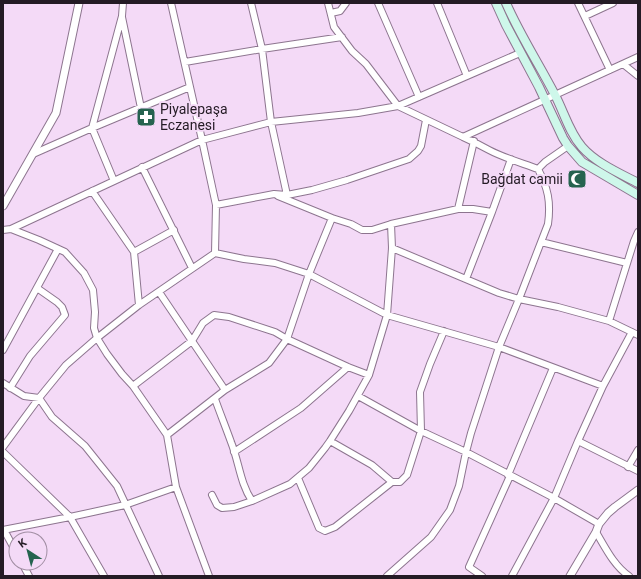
<svg xmlns="http://www.w3.org/2000/svg" width="641" height="579" font-family="Roboto,sans-serif">
	<style>
		.lines { fill: none; stroke-linecap: round; stroke-linejoin: round }
		.minor-casing { stroke: #8d758f; stroke-width: 8 }
		.tertiary-casing { stroke: #8d758f; stroke-width: 9 }
		.secondary-casing { stroke: #8d758f; stroke-width: 10 }
		.minor { stroke: #fff; stroke-width: 6 }
		.tertiary { stroke: #fff; stroke-width: 7 }
		.secondary { stroke: #cef7ea; stroke-width: 8 }
		.labels { text-anchor: middle; stroke-width: 4; stroke-linejoin: round; paint-order: stroke }
		.poi-label { font-size: 14px; fill: #241b25; stroke: #f4daf7; text-anchor: start }
	</style>
	<rect width="100%" height="100%" fill="#f4daf7"/>
	<g class="lines">
		<g class="minor-casing">
			<path id="minor" d="M171,3L202,140L216,205L215,253
				M251,3L262,49L271,122L287,195
				M328,3L334,27L352,51L366,64L398,106L463,137C472,141 480,145 489,150C504,158 522,163 538,169L545,162L568,146
				M378,3L419,97
				M437,3L467,76
				M578,3L610,70
				M331,13L340,11L346,3
				M585,16L613,3
				M122,17L141,108
				M185,62L262,49L342,37
				M623,64L638,76
				M463,137L638,57
				M33,154L92,128L190,87
				M142,167L192,268
				M114,181L92,128L122,16L123,3
				M92,191L134,252L139,305
				M278,196L332,218L351,224L362,230H372L391,224L458,209H473L492,212
				M216,205L274,194L287,195L312,190L347,180L409,159L418,151L421,146L426,120
				M458,209L474,141
				M11,229L202,140L271,122L358,113L398,106L520,53
				M3,230L11,229L39,240L65,252L84,273L93,290L95,312L94,328L97,338L107,354L122,374L133,386L167,435L176,487L209,576
				M541,242L627,263
				M392,248L499,293L519,299L558,307L609,321L638,335
				M134,252L174,230
				M466,279L492,212L511,159
				M159,292L225,390
				M609,321L634,241L638,232
				M3,350L58,249
				M3,383L24,396L39,398L52,417L85,446L117,486L159,576
				M133,386L192,341L203,323L214,315L229,317L275,332L287,339L348,367L369,375
				M10,388L30,356L65,315L62,307L57,302L37,288
				M358,396L421,431L466,452L554,498L599,524
				M215,399C220,413 226,428 231,442C239,462 240,483 252,501L290,484L309,468L325,448L330,441L349,411L369,375L387,315L392,248L391,224
				M167,435L225,390L269,363L287,339L309,274L332,218
				M330,441L372,465L392,482
				M578,441L638,471
				M3,447L39,398L66,365L97,338L139,305L215,253L244,259L275,263L309,274L387,315L499,347L603,386
				M3,452L70,517L104,576
				M234,452L301,408L348,367
				M628,467L638,450
				M508,475L553,368
				M298,478L319,528L325,531L335,527L392,482H400L407,475L421,431L420,392L430,364L444,331
				M212,495L217,505L222,508L234,507L252,501
				M3,530L70,517L125,505L176,487
				M4,530L16,552
				M596,532C605,547 614,566 629,576
				M22,563L29,576
				M387,576L431,537L450,510L459,486L466,452L471,433L499,347L519,299L548,224C551,202 548,188 538,169
				M482,576L469,567L510,476
				M512,576L554,498L578,441L603,386L632,332"/>
		</g>
		<g class="tertiary-casing">
			<path id="tertiary" d="M3,206L56,113L79,3
				M570,576L596,532L599,524L608,513L615,507L638,490"/>
		</g>
		<g class="secondary-casing">
			<path id="secondary" d="M496,3L506,25L539,87L563,138L568,146L582,162L638,195
				M506,3C520,35 539,64 555,95C564,112 569,132 582,147C596,163 619,173 638,183"/>
		</g>
		<use href="#minor" class="minor"/>
		<use href="#tertiary" class="tertiary"/>
		<use href="#secondary" class="secondary"/>
	</g>
	<defs>
		<g id="pharmacy-square" transform="scale(1)"><rect x="-9" y="-9" width="18" height="18" rx="4" fill="#25634f" stroke="#f4daf7"/><path d="M-2-6h4v4h4v4h-4v4h-4v-4h-4v-4h4Z" fill="#fff"/></g>
		<g id="mosque-square" transform="scale(1)"><rect x="-9" y="-9" width="18" height="18" rx="4" fill="#25634f" stroke="#f4daf7"/><path d="M3.5-4.9A6 6 0 1 0 3.5 4.9A5 5 0 1 1 3.5-4.9Z" fill="#fff"/></g>
	</defs>
	<g fill-rule="evenodd">
		<use href="#pharmacy-square" x="146" y="117"/>
		<use href="#mosque-square" x="577" y="179"/>
	</g>
	<g class="labels">
		<g class="poi-label">
			<text x="160" y="114">Piyalepaşa<tspan x="160" dy="16">Eczanesi</tspan></text>
			<text x="563" y="184" text-anchor="end">Bağdat camii</text>
		</g>
	</g>
	<rect width="641" height="579" fill="none" stroke="#241b25" stroke-width="8"/>
	<g transform="translate(28 551) rotate(324)"><circle r="19" fill="#f4daf7" stroke="#a18ea3"/>
	<path d="M0-3L7 15L0 10L-7 15Z" fill="#25634f"/>
	<text y="-6" font-size="11" font-weight="bold" text-anchor="middle" fill="#241b25">K</text>
	</g>
</svg>
